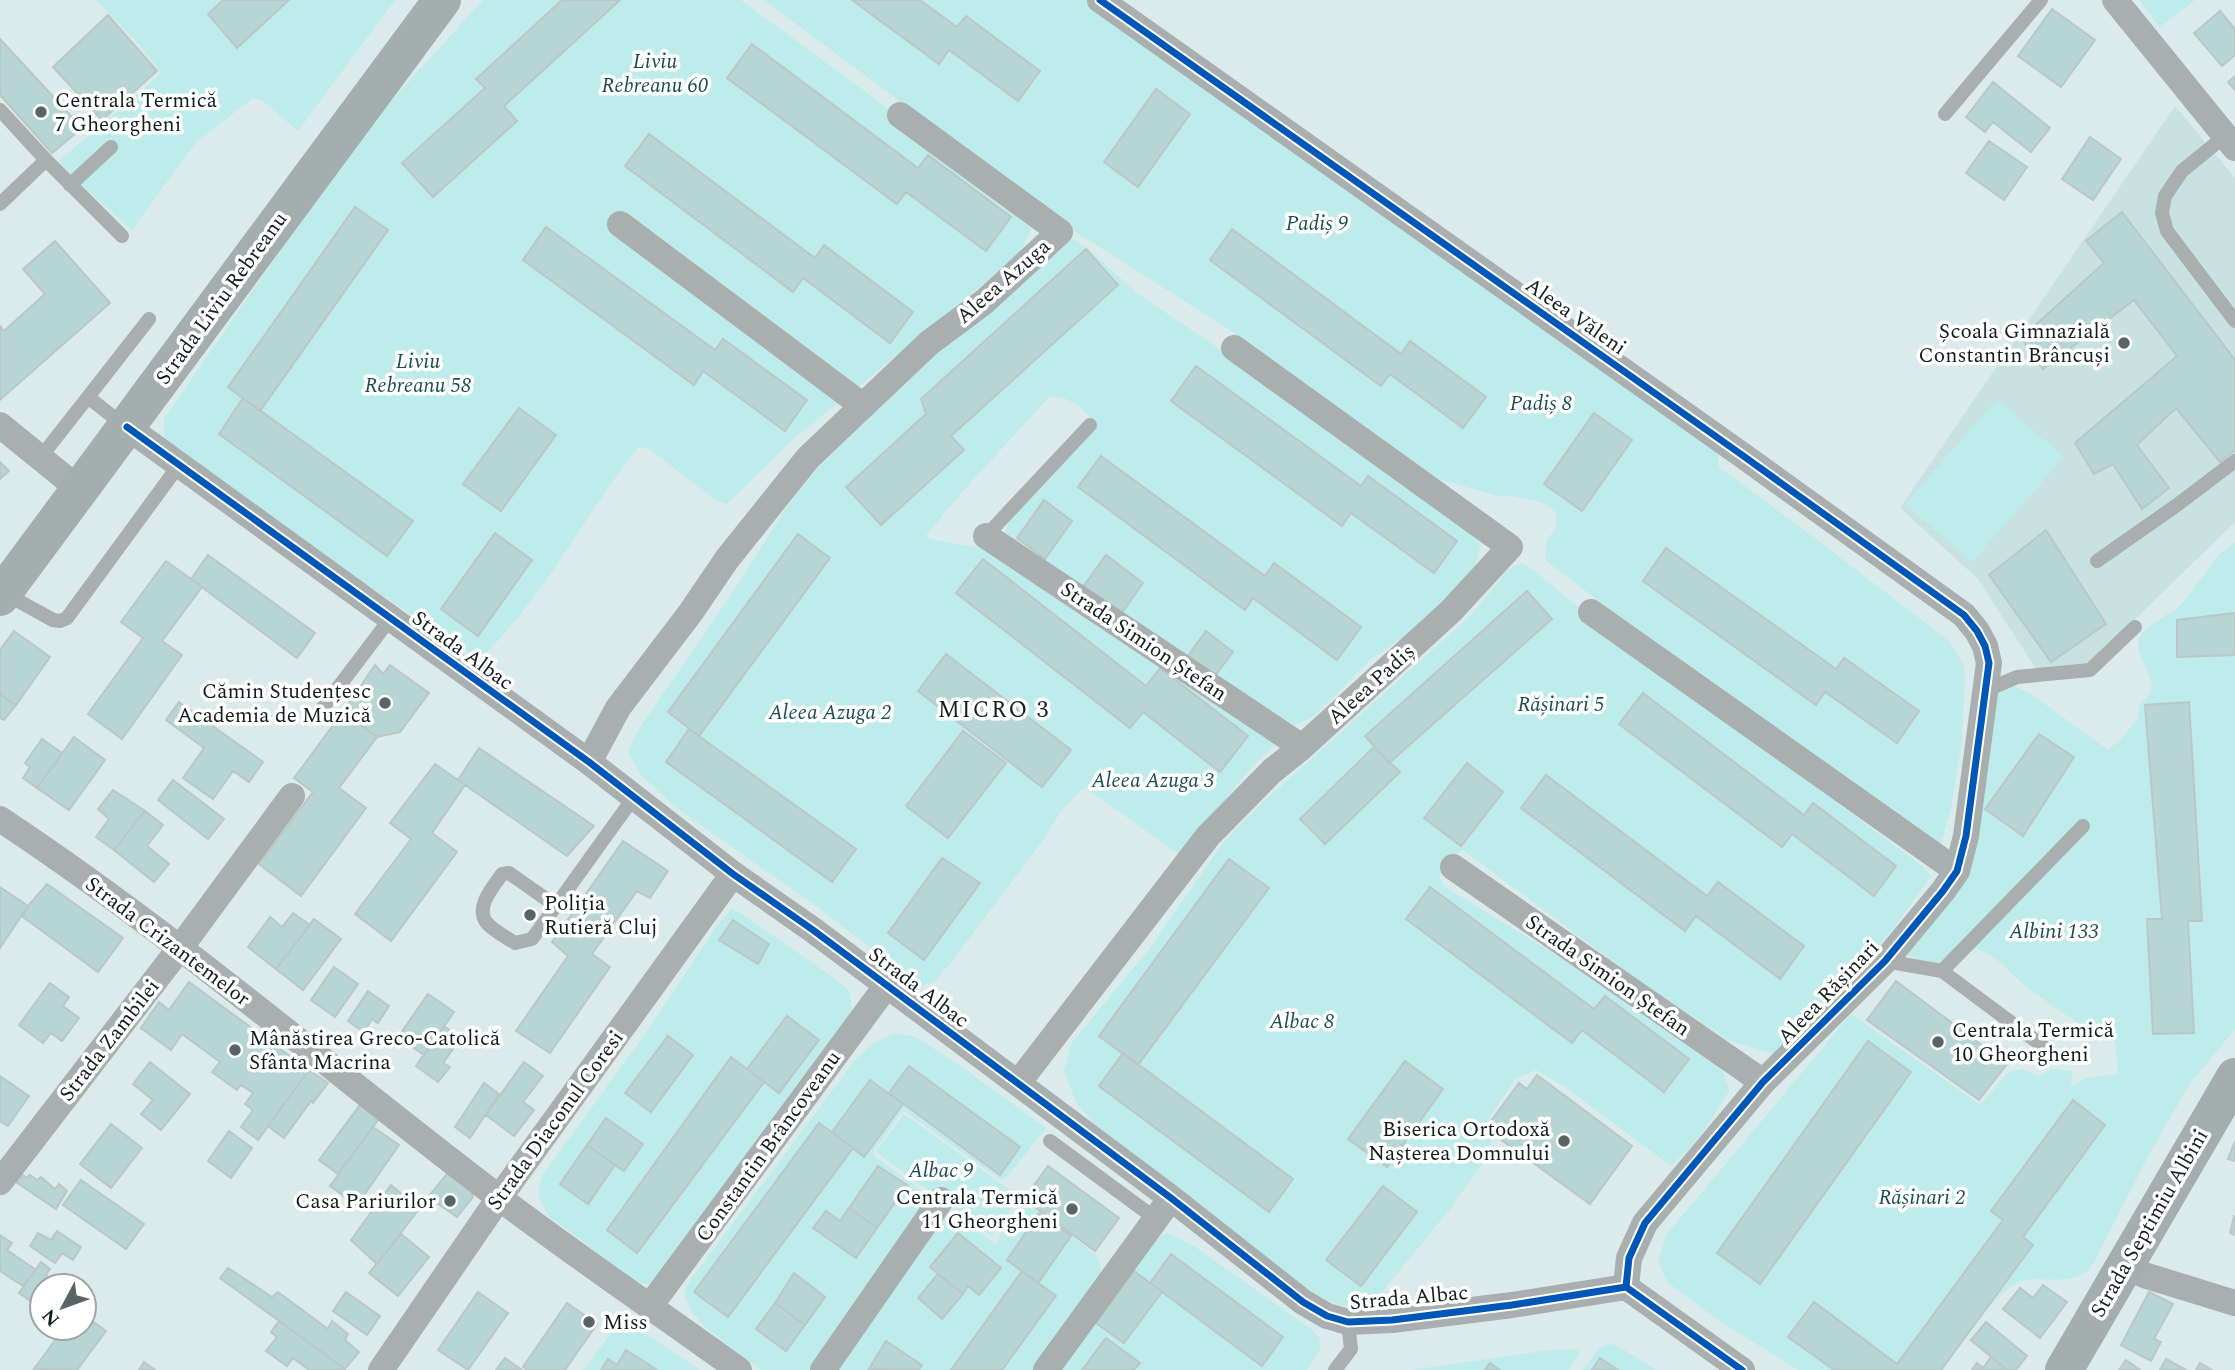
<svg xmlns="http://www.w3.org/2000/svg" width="2235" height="1370" font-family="Spectral,serif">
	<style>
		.built { fill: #c7e2e1 }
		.green { fill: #beebeb; fill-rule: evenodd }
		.building { fill: #b7d5d5; stroke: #bbc7c7; stroke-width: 2 }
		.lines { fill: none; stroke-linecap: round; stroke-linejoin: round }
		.lane { stroke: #a9aeae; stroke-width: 14 }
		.street { stroke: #a9aeae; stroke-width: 26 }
		.secondary { stroke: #a5aeae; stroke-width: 38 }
		.cycleway-casing { stroke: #fff; stroke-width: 11 }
		.cycleway { stroke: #0057b8; stroke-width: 7 }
		.poi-dot { fill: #596565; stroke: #fff; stroke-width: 2.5 }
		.labels { text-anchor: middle; stroke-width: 7; stroke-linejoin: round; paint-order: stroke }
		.park-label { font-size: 21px; font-style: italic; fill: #1a4e4e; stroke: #fff }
		.poi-label { font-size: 21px; fill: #131d1d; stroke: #fff; text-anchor: start }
		.street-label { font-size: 21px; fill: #131d1d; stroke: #fff }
		.neighbourhood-label { font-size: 23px; letter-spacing: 2px; fill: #131d1d; stroke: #fff }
	</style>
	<rect width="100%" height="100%" fill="#dbeaea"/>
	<path class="built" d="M2175,106L2235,178V522L2082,671L2040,675L1978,579L1900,508Z"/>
	<path class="green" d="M96,0H223L208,14L237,47L289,0H395L298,131L262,100L253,98L196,142L132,230L76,180L59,161L162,73L135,40Z
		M483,0H562L476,78L485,88L403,163L517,121L504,106L620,0H741L1021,207L1032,220L1030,231L1021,251L959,305L792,440L727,504L717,501L649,449L639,447C583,514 544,600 479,659L361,581L164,438V419L339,166L376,118ZM751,45L918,168L928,155L1011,217L986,251L906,192L897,204L727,78ZM649,134L815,258L825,246L913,312L890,343L803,278L793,291L625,166ZM354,207L388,231L260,411L412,520L387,556L219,434L243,398L228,387ZM546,228L715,350L694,384L523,260ZM519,408L556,436L501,511L464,484ZM495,533L478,636L441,609Z
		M764,0H852L938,64L949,50L1018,101L1040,71L966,16L957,27L920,0H1088L1710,440L1718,455L1719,467L1816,539L1949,641L1963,663L1965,678L1962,738L1951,808L1940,846L1908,837L1545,560L1547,540L1556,528V512L1543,503L1513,496H1498L1428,476L1230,330L1071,229ZM1156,90L1190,114L1139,187L1104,162ZM1410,342L1486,397L1463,428L1390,374L1381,385ZM1594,413L1632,440L1582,511L1544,484ZM1667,548L1836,669L1845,658L1919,711L1896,743L1825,692L1816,704L1643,581Z
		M2139,0H2195L2160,27Z
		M1065,236L1072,238L1088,249L1138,294L1343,433L1474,530L1480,546L1476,564L1458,585L1417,628L1370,660L1313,717L1292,727L1278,723L1049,569L1018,548L1005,533L1011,517L1031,499L1096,427C1090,412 1066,393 1049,397L971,482L926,535L930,539L985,549L1013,562L1147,651L1267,735L1275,745L1252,767L1188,845L1179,852L1174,851L1086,788L1080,791L1061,811L1041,843L952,961L934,982L921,986L816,906L678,809L641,775L628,752L637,732L731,595L786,508L817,469L1031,262L1055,240ZM1085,250L1117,285L951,436L963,450L881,525L846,487L926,413L921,399ZM1196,366L1361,486L1368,476L1457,542L1434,573L1351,513L1341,526L1171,401ZM1101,456L1265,576L1275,563L1361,627L1337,660L1253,598L1244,609L1079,488ZM1044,501L1072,521L1045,558L1017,537ZM798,534L829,558L699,736L855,848L832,881L666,762L689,729L668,712ZM1106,555L1143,583L1122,613L1083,587ZM983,559L1146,686L1160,669L1248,737L1220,772L1143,712L1129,728L956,594ZM1206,632L1233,652L1214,677L1188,657ZM946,654L1070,750L1042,787L918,691ZM963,731L1005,764L948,838L906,806ZM942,858L980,883L924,960L888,933Z
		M1997,399L2064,457L1972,562L1905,504Z
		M2235,542V613L2177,620L2178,657L2235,655V1029L2189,1085L2147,1158L2093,1264C2090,1268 2086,1273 2081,1275C2062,1285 2036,1274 2017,1283C1991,1296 1959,1346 1943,1370H1941L2033,1245L2023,1237L2105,1125L2073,1101L1991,1211L2003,1220L1897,1364L1789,1337L1834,1370H1798L1718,1320L1667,1282L1658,1261L1667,1234L1851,1014L1980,1105L2009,1072L2022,1069L2038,1076L2052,1069L2072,1071L2071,1087L2086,1078L2118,1074L2115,1041C2084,1029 2054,1007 2027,987C2008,972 1999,957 1976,948C1943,965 1939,967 1904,954L1963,875L1999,691L2014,686L2031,694L2108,750L2123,737L2138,718L2140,705L2149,695L2152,684L2138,649L2139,638L2148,627L2180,606L2220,554ZM2189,702L2202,920L2188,921L2194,1033L2153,1034L2147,919H2162L2145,705ZM2039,734L2074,757L2023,836L1986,809ZM1867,1041L1910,1072L1718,1253Z
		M1522,563L1533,570L1614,636L1922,866L1931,876L1892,930L1777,1055L1728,1040L1645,985L1463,850L1456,855L1439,876L1444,886L1588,975L1686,1040L1723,1071L1729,1091C1713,1116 1696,1148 1670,1165L1564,1086L1536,1070L1515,1079L1489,1118L1492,1146L1488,1156L1449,1210L1378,1297C1354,1317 1324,1300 1301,1285L1102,1132L1077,1104L1064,1072L1071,1044L1150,948L1223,843L1260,805L1467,619L1489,594L1507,570ZM1642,694L1804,815L1896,866L1875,895L1792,834L1782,847L1619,724ZM1467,764L1503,792L1461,846L1425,818ZM1545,775L1707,896L1718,882L1804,947L1780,978L1696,916L1684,931L1521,808ZM1230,859L1268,888L1138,1065L1269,1212L1099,1086L1123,1053L1099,1035ZM1430,887L1594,1009L1605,996L1689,1059L1664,1092L1582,1030L1571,1043L1406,920ZM1443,1089L1387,1167L1349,1140ZM1382,1186L1417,1212L1360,1286L1327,1260Z
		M731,909L741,913L834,978L849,991L852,1009L846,1024L651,1283L643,1284L632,1279L550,1217C539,1202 536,1193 542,1176L650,1027L716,927ZM733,920L769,944L758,964L719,940ZM787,1016L819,1040L779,1093L764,1082L636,1253L607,1230L731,1057L747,1069ZM668,1037L693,1055L651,1112ZM606,1118L643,1144L624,1170L615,1165L588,1204L560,1184Z
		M893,1034L914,1036L959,1065L1046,1128L1007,1177L1001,1180L903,1110L874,1151V1156L914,1185L927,1200L922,1217L809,1370H761L706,1328L690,1310L684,1292L689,1282L856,1059L874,1043ZM910,1066L1020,1148L1000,1175L903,1104L865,1156L853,1148L728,1316L695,1293L819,1123L832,1132L870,1080L889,1093ZM878,1166L907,1185L856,1257L814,1228L826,1211L840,1221ZM794,1274L825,1297L786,1351L756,1329Z
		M904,1114L1019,1197L991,1236L876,1152Z
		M1023,1204H1028L1095,1254L1100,1262L1101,1275L1038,1370H1002L1056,1296L1038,1283L1071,1236L1040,1213L1007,1260L1022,1271L951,1370H919L922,1365L886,1342L868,1370H832L940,1222L947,1215L959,1218L996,1245L1000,1235ZM958,1233L1001,1268L979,1295L968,1286L942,1319L918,1298L938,1274L931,1267Z
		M1168,1233L1194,1246L1312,1330L1319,1338L1320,1349L1307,1370H1134L1139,1362L1107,1338L1082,1370H1052L1150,1241ZM1171,1255L1283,1337L1262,1365L1162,1292L1124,1343L1097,1323L1150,1283Z
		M625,1322L640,1330L700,1370H657L627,1350L617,1365L608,1359L601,1370H583L611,1333Z
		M1609,1344L1618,1346L1656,1370H1583L1598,1349Z
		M1577,1349L1580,1352L1568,1370H1500L1490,1363L1485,1370H1411L1551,1350Z"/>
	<path class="building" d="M223,0H289L237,48L208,14Z
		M562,0H620L504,106L517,121L433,197L402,163L485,88L476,79Z
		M852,0H920L957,27L966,16L1040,71L1018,101L949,50L939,64Z
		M2052,9L2095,40L2061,87L2018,56Z
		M2220,11L2235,29V55L2222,66L2194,33Z
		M108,15L157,71L102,120L53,67Z
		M0,39L82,128L52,153L0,95Z
		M752,44L918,168L928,155L1011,217L986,251L906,192L897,204L727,78Z
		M2235,76V90L2228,82Z
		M1993,82L2050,128L2031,152L1993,122L1985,132L1966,117Z
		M1156,89L1190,114L1138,187L1104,162Z
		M649,134L815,258L824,245L913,312L890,343L803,278L793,292L625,166Z
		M2090,137L2121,159L2093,200L2062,179Z
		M1989,141L2027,167L2004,200L1966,173Z
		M355,207L388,230L260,411L228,387Z
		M2122,212L2235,360V450L2220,462L2176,408L2137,445L2169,488L2142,509L2113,464L2094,474L2075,443L2177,356L2134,300L2043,369L2021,338L2104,263L2086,241Z
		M546,227L715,350L723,339L807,400L785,431L703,371L694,385L523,260Z
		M1232,229L1401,354L1410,341L1486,397L1463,428L1390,374L1381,386L1210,260Z
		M55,241L110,303L0,400V326L4,331L45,294L23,269Z
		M1086,249L1118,285L951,436L964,450L881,525L846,487L926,414L921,399Z
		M1196,366L1361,486L1368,476L1457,541L1434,573L1351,513L1342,526L1171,401Z
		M243,398L413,521L387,556L219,434Z
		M519,408L556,435L501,511L463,484Z
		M1594,413L1632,440L1582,511L1544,484Z
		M1101,456L1265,576L1274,563L1361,627L1337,660L1253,598L1245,610L1078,487Z
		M0,462L9,471L0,479Z
		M1044,500L1072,521L1045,559L1017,538Z
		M2046,530L2106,624L2051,662L1989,575Z
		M495,533L532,560L478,636L441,609Z
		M798,534L830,558L699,736L668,712Z
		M1666,548L1836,669L1844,658L1919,711L1897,743L1825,692L1816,705L1643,581Z
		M208,555L315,633L297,658L191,579Z
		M1106,555L1143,583L1122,613L1083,587Z
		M983,559L1146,686L1160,668L1248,736L1220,772L1143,712L1130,728L956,593Z
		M166,561L202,587L162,641L182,655L122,739L88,714L143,638L121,622Z
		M1527,591L1552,619L1389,763L1365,736Z
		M2235,613V655L2177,657V620Z
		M14,631L50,657L16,705L0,694V650Z
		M1206,631L1233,652L1214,677L1187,657Z
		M946,654L1071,750L1042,787L918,691Z
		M375,665L383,674L390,665L429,693L400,732L377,737L343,712Z
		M1643,693L1804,815L1813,803L1896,866L1874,896L1792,834L1782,847L1619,724Z
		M0,694L16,705L4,720L0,718Z
		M179,702L263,762L249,782L233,771L213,799L183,778L204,748L166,720Z
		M2189,702L2202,921H2188L2194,1033L2153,1034L2147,919H2162L2145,705Z
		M343,712L377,737L339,788L366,808L301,896L259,864L313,792L294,778Z
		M689,729L856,849L832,882L666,762Z
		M963,731L1006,763L948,838L906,806Z
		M2039,734L2074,757L2023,836L1985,809Z
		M74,737L105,760L69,810L37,788Z
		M42,739L62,753L37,788L23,778L30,767L25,763Z
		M1374,747L1400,772L1325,844L1300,819Z
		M479,748L594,826L567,856L458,780Z
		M1467,763L1503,792L1461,846L1424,818Z
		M435,764L465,785L432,833L457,852L391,941L355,914L411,839L390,823Z
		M1546,775L1707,896L1718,882L1804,946L1780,979L1696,916L1685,931L1521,808Z
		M173,780L224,819L208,839L158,800Z
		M113,790L145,811L114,850L96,837L109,819L98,809Z
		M145,811L163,825L147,846L169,864L154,882L114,850Z
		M623,841L668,871L650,898L637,891L592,954L610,967L550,1053L516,1031L568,956L552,942Z
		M942,858L980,883L924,960L888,933Z
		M1229,859L1269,888L1138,1065L1099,1036Z
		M47,884L123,938L98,972L23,917L28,906Z
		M0,887L28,906L0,948Z
		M1430,887L1594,1009L1605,996L1689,1059L1664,1092L1582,1030L1572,1043L1406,919Z
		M293,913L310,925L276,969L248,947L270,917L282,927Z
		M314,919L341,939L303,990L276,969Z
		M733,920L769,944L758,964L719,940Z
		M334,967L358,984L335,1017L311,1000Z
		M1896,981L2007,1064L1979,1100L1867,1020Z
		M189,982L309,1070L258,1140L241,1127L253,1110L245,1104L253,1093L241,1085L237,1090L212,1072L220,1062L182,1034L171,1050L141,1028L159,1002L169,1010Z
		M50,983L69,997L63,1006L79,1018L62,1041L51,1033L43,1043L19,1025Z
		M368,991L389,1006L378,1023L372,1019L364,1032L348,1021Z
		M428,994L454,1012L424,1055L398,1037Z
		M787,1016L819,1040L779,1093L747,1069Z
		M444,1026L461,1038L443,1063L450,1067L438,1082L416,1066Z
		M668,1036L693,1055L651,1112L625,1093Z
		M1868,1041L1911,1072L1760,1284L1717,1253Z
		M1123,1053L1293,1179L1269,1212L1099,1086Z
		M731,1057L764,1082L637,1253L607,1230Z
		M1405,1061L1443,1089L1387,1167L1348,1139Z
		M1405,1061L1443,1089L1387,1167L1348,1139Z
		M150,1062L190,1094L161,1130L141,1114L153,1100L133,1084Z
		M524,1062L543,1076L523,1102L534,1110L514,1136L486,1115Z
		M909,1066L1020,1147L1000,1175L889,1093Z
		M309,1070L328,1083L313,1103L311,1101L284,1138L268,1126Z
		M1537,1075L1632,1146L1590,1204L1496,1136L1502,1129L1491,1121L1519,1083L1527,1089Z
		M0,1076L29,1096L8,1126L0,1121Z
		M870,1080L903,1104L864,1157L832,1132Z
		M484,1083L499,1094L470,1138L455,1127Z
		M2073,1100L2105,1125L2023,1237L2033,1245L1941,1370H1834L1788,1337L1814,1302L1897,1364L2003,1220L1991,1211Z
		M360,1105L379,1119L338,1174L319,1160Z
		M606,1118L643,1144L624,1171L587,1145Z
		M819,1123L853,1148L728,1317L694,1292Z
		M111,1124L142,1148L111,1188L80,1164Z
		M373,1127L399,1145L357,1205L330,1186Z
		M229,1131L252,1148L231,1178L208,1161Z
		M2235,1141V1161L2228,1159Z
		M587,1145L615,1165L588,1204L560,1184Z
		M878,1166L907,1185L877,1228L849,1208Z
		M1048,1166L1119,1218L1095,1251L1024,1199Z
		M450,1170L470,1184L473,1197L457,1217L428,1197Z
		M23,1175L26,1178L30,1175L37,1180L41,1177L55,1189L59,1184L67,1191L56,1209L16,1182Z
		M81,1180L144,1224L126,1249L63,1205Z
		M391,1185L419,1209L377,1264L351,1240Z
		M1383,1186L1417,1212L1361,1286L1326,1260Z
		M849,1208L877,1228L856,1258L813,1228L826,1211L840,1221Z
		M1039,1213L1071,1236L1038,1283L1007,1260Z
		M2234,1216L2235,1217V1235L2230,1233Z
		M57,1231L81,1247L73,1260L62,1253L55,1263L30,1246L38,1233L51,1240Z
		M958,1233L1001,1268L979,1295L968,1286L963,1294L930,1267Z
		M401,1234L429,1257L398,1296L369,1273Z
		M0,1235L12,1243L7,1250L36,1270L23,1286L0,1271Z
		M1171,1254L1283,1337L1262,1366L1150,1283Z
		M41,1262L50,1269L46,1275L59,1286H42V1309L19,1293Z
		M228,1268L272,1297L278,1292L328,1329L332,1321L348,1334L345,1340L359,1352L345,1369L220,1278Z
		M1022,1271L1056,1296L1039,1319L1002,1370H951Z
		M1134,1271L1162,1292L1124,1343L1096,1323Z
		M794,1273L825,1297L805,1325L775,1303Z
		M938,1274L963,1294L942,1319L918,1298Z
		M2043,1285L2067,1302L2040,1338L2003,1309L2020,1288L2033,1298Z
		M346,1292L380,1316L367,1335L333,1311Z
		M478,1292L508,1313L468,1370L438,1350Z
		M2149,1292L2173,1304L2154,1339L2161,1342L2151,1361L2121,1345Z
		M567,1303L597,1324L565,1370H528L523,1367Z
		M775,1303L805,1325L786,1351L756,1329Z
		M84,1315L106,1331L77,1370L34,1369L64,1328H84Z
		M279,1321L345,1369V1370H309L293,1358L287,1366L266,1351L277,1337L271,1332Z
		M1986,1322L2027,1356L2016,1370H2007L1971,1340Z
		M1106,1338L1140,1363L1134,1370H1082Z
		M886,1341L922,1365L919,1370L869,1369Z
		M626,1350L657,1370H601L608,1359L617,1365Z
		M1991,1357L2007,1370H1972L1977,1363L1983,1368Z
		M505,1358L522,1370H496Z
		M1600,1358L1618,1370H1592Z
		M2166,1359L2186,1370H2160Z
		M2126,1360L2140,1370H2119Z
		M144,1362L155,1370H139Z
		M1490,1363L1500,1370H1485Z
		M2200,1363L2212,1370H2196Z"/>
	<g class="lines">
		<path class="lane" d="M0,110L46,160L0,204
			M1945,114L2041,0
			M2225,136L2182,171L2165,196L2162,213L2167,231L2235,321
			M46,160L122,236
			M70,185L111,147
			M88,397L149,319
			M40,458L88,397L126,427
			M986,536L1090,425
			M2097,561L2177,505L2235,461
			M4,593L53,620L60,621L67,618L179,465
			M1987,690L2017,677L2090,670L2135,627
			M315,718L390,619
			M556,906L509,873L502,874C494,886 475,906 486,922C492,930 506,937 515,943L532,939L634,797
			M1885,961L1942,971L2083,826
			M1942,971L2052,1053
			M1050,1141L1156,1219
			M1335,1370L1351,1349L1348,1322"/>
		<path class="street" d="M1100,0L1742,455L1964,615L1977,631L1985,646L1989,663L1966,836L1957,871L1943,891L1885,961L1763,1082L1645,1223L1629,1258L1626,1287
			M2115,0L2235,148
			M620,224L863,406
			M0,425L80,490
			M127,427L589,762L733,874L813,930L1171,1198L1303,1302L1327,1316L1348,1322L1392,1320L1512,1305L1626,1287L1742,1370
			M986,536L1302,747
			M1591,612L1957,871
			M589,762L618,708L691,612L727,559L808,458L929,343L984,302L1060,232L900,115
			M0,819C174,934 332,1071 498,1197C577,1257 659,1312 739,1370
			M1453,867L1763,1082
			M1018,1083L1208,836L1272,771L1302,747L1451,611L1510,547L1234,348
			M0,1182L180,948L292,796
			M2124,1266L2144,1275L2235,1303
			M650,1306L887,985
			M381,1370L499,1198L733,874
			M823,1370L941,1200
			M1046,1370L1171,1198"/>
		<path class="secondary" d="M0,597L442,0
			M2064,1370L2235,1077"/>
		<g class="cycleway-casing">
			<path id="cycleway" d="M1100,0L1742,455L1964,615L1977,631L1985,646L1989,663L1966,836L1957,871L1943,891L1885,961L1763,1082L1645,1223L1629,1258L1626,1287
				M127,427L589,762L733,874L813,930L1171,1198L1303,1302L1327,1316L1348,1322L1392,1320L1512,1305L1626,1287L1742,1370"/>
		</g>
		<use href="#cycleway" class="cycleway"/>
	</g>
	<g class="poi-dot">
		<circle cx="41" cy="112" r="7"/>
		<circle cx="2124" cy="343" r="7"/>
		<circle cx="385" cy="703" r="7"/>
		<circle cx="530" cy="915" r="7"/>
		<circle cx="1938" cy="1042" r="7"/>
		<circle cx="235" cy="1050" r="7"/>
		<circle cx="1564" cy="1141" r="7"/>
		<circle cx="450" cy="1201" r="7"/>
		<circle cx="1072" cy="1209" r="7"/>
		<circle cx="589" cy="1322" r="7"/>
	</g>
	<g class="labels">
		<g class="park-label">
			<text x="655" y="68">Liviu<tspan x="655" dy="24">Rebreanu 60</tspan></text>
			<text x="1317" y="230">Padiș 9</text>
			<text x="418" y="368">Liviu<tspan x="418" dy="24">Rebreanu 58</tspan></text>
			<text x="1541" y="410">Padiș 8</text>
			<text x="1561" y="711">Rășinari 5</text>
			<text x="830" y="719">Aleea Azuga 2</text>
			<text x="1153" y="787">Aleea Azuga 3</text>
			<text x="2054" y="938">Albini 133</text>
			<text x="1302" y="1028">Albac 8</text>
			<text x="941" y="1177">Albac 9</text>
			<text x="1922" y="1204">Rășinari 2</text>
		</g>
		<g class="poi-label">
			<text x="55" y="107">Centrala Termică<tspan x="55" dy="24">7 Gheorgheni</tspan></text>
			<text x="2110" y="338" text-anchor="end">Școala Gimnazială<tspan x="2110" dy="24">Constantin Brâncuși</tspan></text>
			<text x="371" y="698" text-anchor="end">Cămin Studențesc<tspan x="371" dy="24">Academia de Muzică</tspan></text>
			<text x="544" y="910">Poliția<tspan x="544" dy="24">Rutieră Cluj</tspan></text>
			<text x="1952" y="1037">Centrala Termică<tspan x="1952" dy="24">10 Gheorgheni</tspan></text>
			<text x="249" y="1045">Mânăstirea Greco-Catolică<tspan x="249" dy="24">Sfânta Macrina</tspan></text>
			<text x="1550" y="1136" text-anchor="end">Biserica Ortodoxă<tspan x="1550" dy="24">Nașterea Domnului</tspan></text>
			<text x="1058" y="1204" text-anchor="end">Centrala Termică<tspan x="1058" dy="24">11 Gheorgheni</tspan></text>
			<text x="436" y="1208" text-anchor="end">Casa Pariurilor</text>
			<text x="603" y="1329">Miss</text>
		</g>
		<g class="street-label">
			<text transform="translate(1003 281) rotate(-41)" y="7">Aleea Azuga</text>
			<text transform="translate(221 298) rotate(-54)" y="7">Strada Liviu Rebreanu</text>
			<text transform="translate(1576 316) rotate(35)" y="7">Aleea Văleni</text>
			<text transform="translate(1144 641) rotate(34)" y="7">Strada Simion Ștefan</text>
			<text transform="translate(463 650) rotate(36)" y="7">Strada Albac</text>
			<text transform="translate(1371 684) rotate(-42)" y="7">Aleea Padiș</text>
			<text transform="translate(168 941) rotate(37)" y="7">Strada Crizantemelor</text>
			<text transform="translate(1608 975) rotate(35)" y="7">Strada Simion Ștefan</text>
			<text transform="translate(919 987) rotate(37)" y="7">Strada Albac</text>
			<text transform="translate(1828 992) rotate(-46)" y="7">Aleea Rășinari</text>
			<text transform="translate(109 1040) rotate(-52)" y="7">Strada Zambilei</text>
			<text transform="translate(555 1120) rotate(-54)" y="7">Strada Diaconul Coresi</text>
			<text transform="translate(768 1146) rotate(-54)" y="7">Constantin Brâncoveanu</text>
			<text transform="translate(2149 1223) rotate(-60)" y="7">Strada Septimiu Albini</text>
			<text transform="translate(1409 1297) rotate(-5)" y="7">Strada Albac</text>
		</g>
		<g class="neighbourhood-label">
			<text x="994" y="717">MICRO 3</text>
		</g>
	</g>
	<g transform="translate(63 1307) rotate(229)"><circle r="33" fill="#ffffff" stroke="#a1a5a5" stroke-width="2"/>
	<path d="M0-5L12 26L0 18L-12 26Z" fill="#596565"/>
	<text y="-10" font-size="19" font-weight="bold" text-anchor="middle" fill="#131d1d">N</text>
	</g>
</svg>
